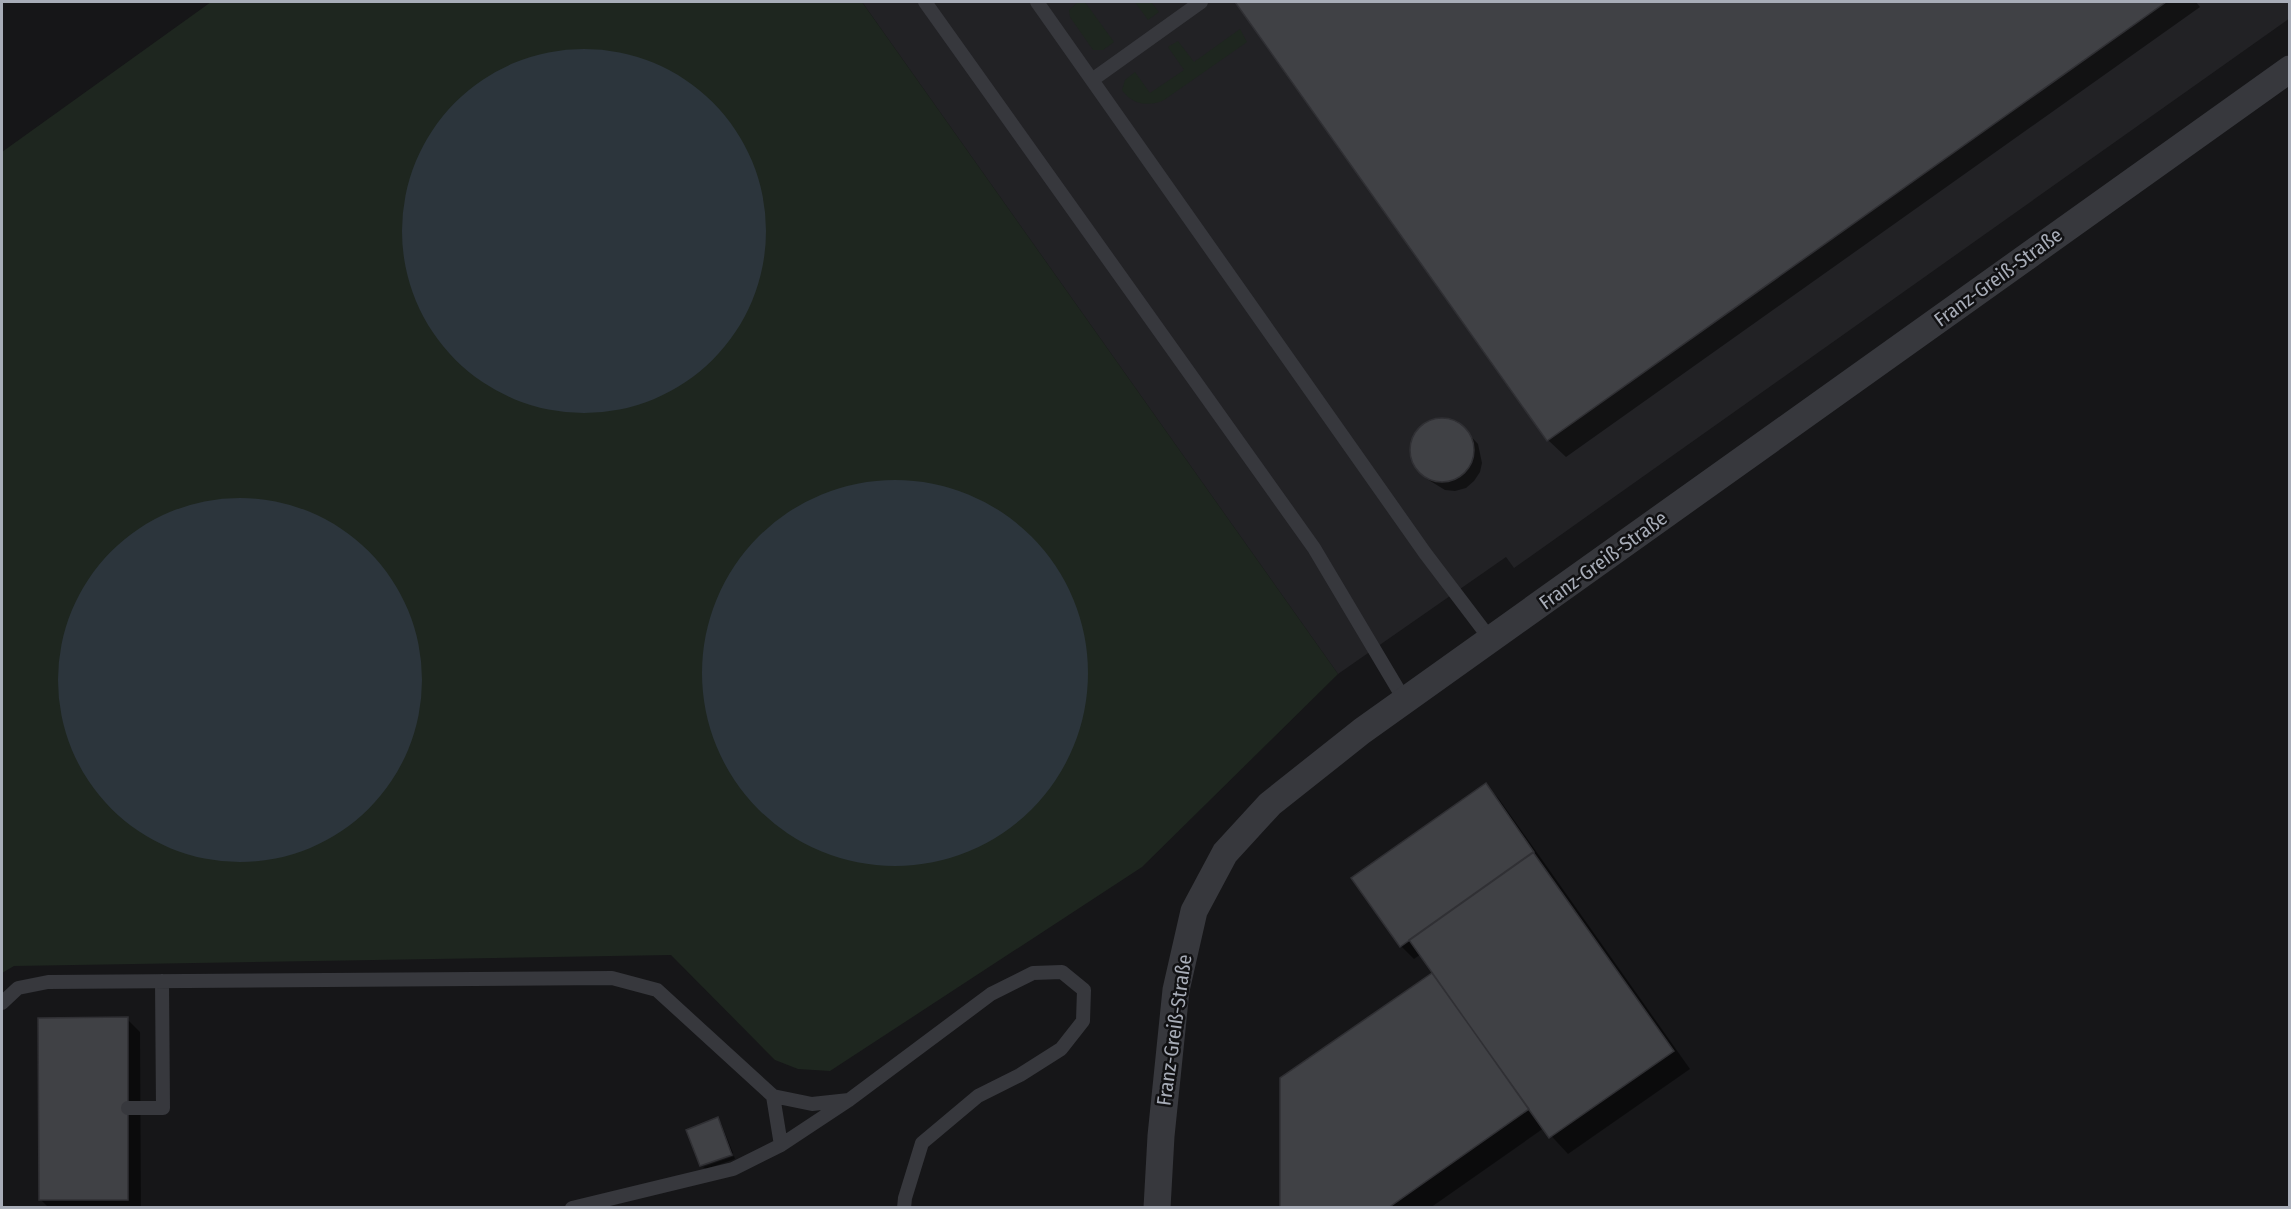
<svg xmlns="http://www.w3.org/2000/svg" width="2291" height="1209" font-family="'Fira Sans Condensed',sans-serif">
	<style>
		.built { fill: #222225 }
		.green { fill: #1e261f }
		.water { fill: #2c353c }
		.shadow { fill: #0007 }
		.building { fill: #404145; stroke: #303034; stroke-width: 1.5 }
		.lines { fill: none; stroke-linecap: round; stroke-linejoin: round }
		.lane { stroke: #37383d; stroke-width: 14 }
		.street { stroke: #37383d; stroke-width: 27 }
		.labels { text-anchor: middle; stroke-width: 5; stroke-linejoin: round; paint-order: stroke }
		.street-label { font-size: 20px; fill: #a8adb8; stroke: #111113 }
	</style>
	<rect width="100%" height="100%" fill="#161618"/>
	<path class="built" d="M862,2H2289L2290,18L1514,568L1506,557L1338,674Z"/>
	<path class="green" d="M211,2H862L1338,674L1142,867L830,1071L798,1069L775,1060L671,955L14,966L2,973V152Z
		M1078,2H1085L1114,42L1103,50H1093L1070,17L1069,10Z
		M1135,2H1151L1159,12L1148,20Z
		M1240,29L1247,42L1164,100C1149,107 1132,105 1122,90L1125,80L1135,72L1150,93L1184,70L1168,47L1178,41L1194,62Z"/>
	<path class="water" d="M402 231a182 182 0 1 1 364 0a182 182 0 1 1-364 0Z
		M702 673a193 193 0 1 1 386 0a193 193 0 1 1-386 0Z
		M58 680a182 182 0 1 1 364 0a182 182 0 1 1-364 0Z"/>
	<path class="shadow" d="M1237,2H2196L2200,7L1566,457L1548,440Z
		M1435,420L1454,422L1462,427L1478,444L1482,463L1480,472L1474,481L1466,488L1455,491L1445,490L1427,479L1417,469L1412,459L1411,449L1413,438L1418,430Z
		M1486,785L1499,799L1690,1069L1568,1154L1544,1128L1430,1208H1282V1079L1434,973L1421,954L1414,959L1401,946Z
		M127,1019L140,1032L141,1208H49L41,1200Z
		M717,1119L721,1123L733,1153L701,1164Z
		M734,1156L735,1159L706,1169L703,1167Z"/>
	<path class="building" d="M1235,2H2166L1547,441Z
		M1410 450a32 32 0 1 1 64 0a32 32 0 1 1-64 0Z
		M1486,783L1534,852L1400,947L1351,878Z
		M1533,852L1674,1051L1549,1138L1409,940Z
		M1432,973L1529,1109L1388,1208H1280V1078Z
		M128,1017V1200H39L38,1018Z
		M718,1117L732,1155L700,1166L686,1130Z"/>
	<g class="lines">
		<path class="lane" d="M925,2L1314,548L1405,701
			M1037,2L1425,553L1491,640
			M1092,80L1201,2
			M2,1003L18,988L48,982L612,978L657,990L773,1096L812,1104L849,1100
			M773,1096L781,1145
			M128,1108H163L162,981
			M572,1208L733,1169L781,1145L849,1100L991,994L1033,973L1062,972L1084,990L1083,1021L1061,1049L1020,1075L978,1096L922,1143L905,1198L904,1208"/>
		<path class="street" d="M1157,1208L1161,1136L1176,990L1194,911L1225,853L1270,804L1362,731L2290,69"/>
	</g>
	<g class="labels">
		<g class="street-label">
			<text transform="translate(1998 277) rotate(-36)" y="7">Franz-Greiß-Straße</text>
			<text transform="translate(1603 560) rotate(-36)" y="7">Franz-Greiß-Straße</text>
			<text transform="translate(1174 1030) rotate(-82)" y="7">Franz-Greiß-Straße</text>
		</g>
	</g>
	<rect width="2291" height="1209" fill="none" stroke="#a8adb8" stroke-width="6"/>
</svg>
